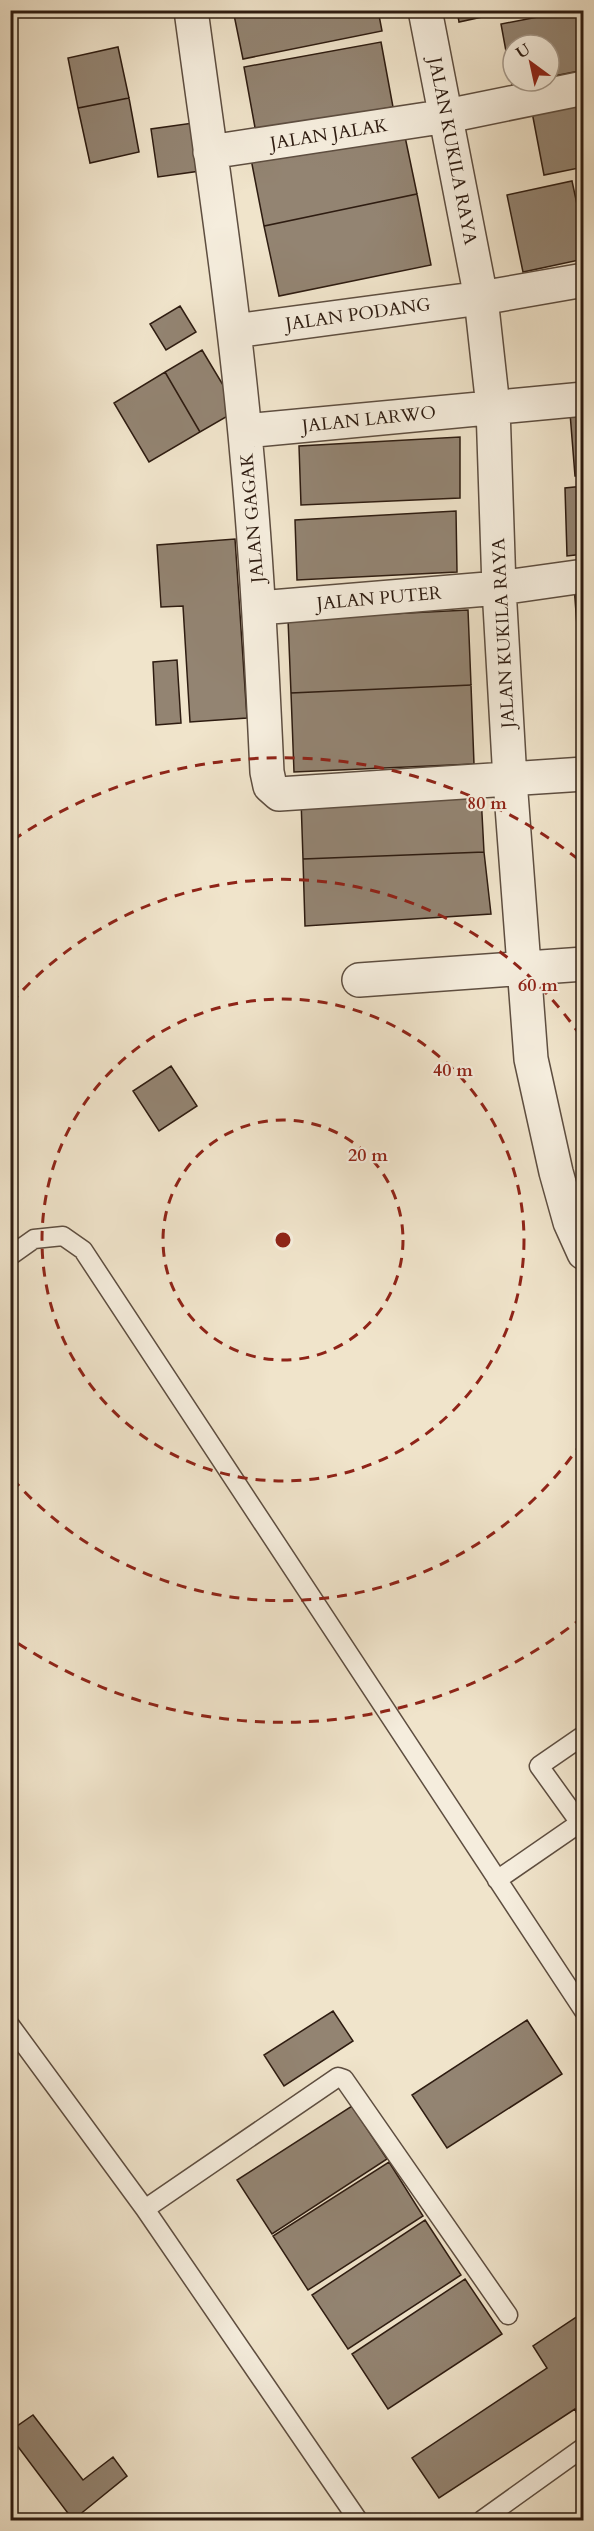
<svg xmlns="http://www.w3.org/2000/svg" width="594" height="2531" font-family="Cardo,serif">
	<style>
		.building { fill: #938472; stroke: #2e1c11; stroke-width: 1.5 }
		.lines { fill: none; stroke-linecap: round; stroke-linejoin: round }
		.service-casing { stroke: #5e4e40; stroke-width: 21 }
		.minor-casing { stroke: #5e4e40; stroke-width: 36 }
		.service { stroke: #f5eddd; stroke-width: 18 }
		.minor { stroke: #f5eddd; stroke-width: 33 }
		.ring { fill: none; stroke: #8f2418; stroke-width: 3; stroke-dasharray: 10 8 }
		.labels { text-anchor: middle; stroke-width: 4.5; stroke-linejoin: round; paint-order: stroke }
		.street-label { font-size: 18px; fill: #2e1c11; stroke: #f5eddd }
		.centre { fill: #8f2418; stroke: #f5eddd; stroke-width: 3 }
		.ring-label { font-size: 18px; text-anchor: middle; font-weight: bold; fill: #8f2418; stroke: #f5eddd; stroke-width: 4.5; stroke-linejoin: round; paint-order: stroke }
	</style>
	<rect width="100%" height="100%" fill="#f0e4cb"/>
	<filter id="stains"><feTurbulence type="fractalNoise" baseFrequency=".00333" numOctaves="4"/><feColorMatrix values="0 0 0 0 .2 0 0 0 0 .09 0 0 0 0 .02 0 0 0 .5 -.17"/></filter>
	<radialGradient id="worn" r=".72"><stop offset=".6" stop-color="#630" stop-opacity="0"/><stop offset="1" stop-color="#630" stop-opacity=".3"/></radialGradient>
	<path class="building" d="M233,10H378L382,31L243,59Z
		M457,10H514L459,22Z
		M574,10H584V70L549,77V45H513V81H527L512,84L501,24Z
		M381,42L393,107L256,133L244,67Z
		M118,47L129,98L78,108L68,58Z
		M129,98L139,152L90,163L78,108Z
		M584,101V167L544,175L532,112Z
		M193,123L200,171L158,177L151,129Z
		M403,127L417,194L264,226L251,159Z
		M572,181L584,237V259L523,272L507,195Z
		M417,194L431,265L279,296L264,226Z
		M180,306L196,332L166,350L150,324Z
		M202,350L238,410L200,432L165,372Z
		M165,372L200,432L149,462L114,403Z
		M584,412V476H575L570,413Z
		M460,437V498L301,505L299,446Z
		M584,486V554L567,556L565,488Z
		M456,511L457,572L297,580L295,520Z
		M235,539L247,718L190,722L183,606L161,607L157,545Z
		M584,584V652L579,653L574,585Z
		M468,610L471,685L291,693L288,619Z
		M177,660L181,723L156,725L153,662Z
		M471,685L474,764L294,772L291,693Z
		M481,795L484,852L303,859L301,799Z
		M484,852L491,914L305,926L303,859Z
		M171,1066L197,1106L159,1131L133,1091Z
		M333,2011L353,2041L284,2086L264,2055Z
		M527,2020L562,2074L447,2148L412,2095Z
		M352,2106L387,2159L272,2234L237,2180Z
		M389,2162L423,2216L308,2290L273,2236Z
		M425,2220L461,2275L348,2349L312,2295Z
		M465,2279L502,2334L388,2409L352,2354Z
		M584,2312V2407L576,2412L575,2409L439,2498L412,2458L547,2368L533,2346Z
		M33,2415L83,2480L113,2457L127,2476L73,2520L10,2436V2431Z"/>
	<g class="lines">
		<g class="service-casing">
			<path id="service" d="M10,1256L34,1239L63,1236L83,1250L584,2011
				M580,1823L539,1766L584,1735
				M497,1880L584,1820
				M10,2025L145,2209L358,2520
				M145,2209L338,2077L344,2079L508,2315
				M482,2520L584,2447"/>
		</g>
		<g class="minor-casing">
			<path id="minor" d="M191,10C211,159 234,307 247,456C257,561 262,667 267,772L270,786L279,794L584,774
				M425,10L481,298L493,407L499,588L510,780L531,1059L556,1172L570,1222L584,1253
				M210,152L447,116L584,88
				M234,331L481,298L584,280
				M245,431L584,399
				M259,608L499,588L584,576
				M359,980L584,964"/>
		</g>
		<use href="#service" class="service"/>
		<use href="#minor" class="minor"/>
	</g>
	<g class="ring">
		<circle cx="283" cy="1240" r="120"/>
		<circle cx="283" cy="1240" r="241"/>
		<path d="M582 1442A361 361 0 0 1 11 1477M11 1003A361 361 0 0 1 582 1038"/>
		<path d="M583 1617A482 482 0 0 1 13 1640M13 840A482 482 0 0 1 583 863"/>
	</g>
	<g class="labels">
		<g class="street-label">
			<text transform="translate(329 134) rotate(-9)" y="6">JALAN JALAK</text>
			<text transform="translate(453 151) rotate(79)" y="6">JALAN KUKILA RAYA</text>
			<text transform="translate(358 314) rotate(-8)" y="6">JALAN PODANG</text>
			<text transform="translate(369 419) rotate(-6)" y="6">JALAN LARWO</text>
			<text transform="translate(252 518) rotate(-95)" y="6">JALAN GAGAK</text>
			<text transform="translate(379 598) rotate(-5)" y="6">JALAN PUTER</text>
			<text transform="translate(503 633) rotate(-93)" y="6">JALAN KUKILA RAYA</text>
		</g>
	</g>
	<circle cx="283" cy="1240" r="9" class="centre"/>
	<g class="ring-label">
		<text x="487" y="809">80 m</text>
		<text x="538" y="991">60 m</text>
		<text x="453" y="1076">40 m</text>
		<text x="368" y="1161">20 m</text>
	</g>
	<rect width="594" height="2531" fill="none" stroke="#f0e4cb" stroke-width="36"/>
	<rect x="12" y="12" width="570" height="2507" fill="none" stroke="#2e1c11" stroke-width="3"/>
	<rect x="18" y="18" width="558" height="2495" fill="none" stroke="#2e1c11" stroke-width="1.5"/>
	<g transform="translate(531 63) rotate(327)"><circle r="28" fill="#f5eddd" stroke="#a5998b" stroke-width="1.5"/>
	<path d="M0-4.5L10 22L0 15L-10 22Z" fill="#8f2418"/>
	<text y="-9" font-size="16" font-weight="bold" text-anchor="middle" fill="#2e1c11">U</text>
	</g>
	<rect width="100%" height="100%" filter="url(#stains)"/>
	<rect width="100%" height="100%" fill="url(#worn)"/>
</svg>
